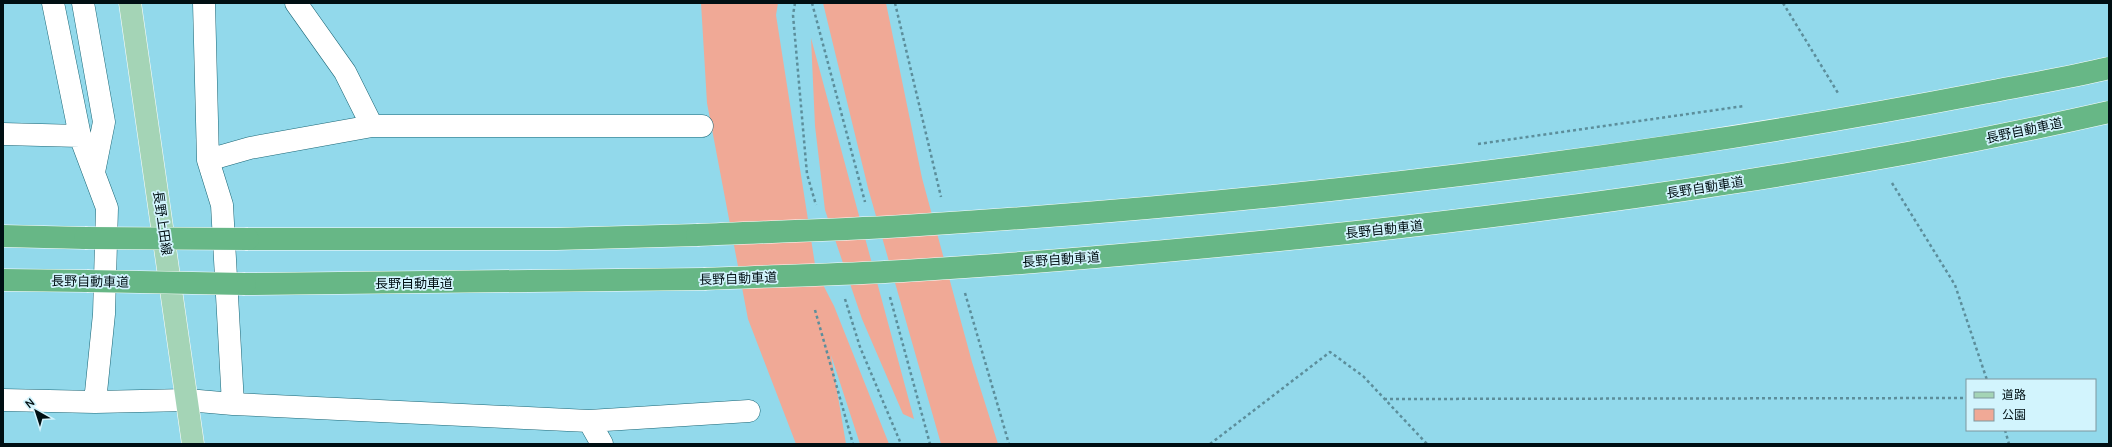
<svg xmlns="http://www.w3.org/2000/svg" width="2112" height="447" font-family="Manrope,'Noto Sans JP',sans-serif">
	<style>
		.green { fill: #f0a996 }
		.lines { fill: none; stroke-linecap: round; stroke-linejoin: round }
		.street-casing { stroke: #1a6676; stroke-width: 23 }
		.primary-casing { stroke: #fff; stroke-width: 23 }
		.highway-casing { stroke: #fff; stroke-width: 23 }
		.path { stroke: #5c8e9b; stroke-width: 2.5; stroke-dasharray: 3 3; stroke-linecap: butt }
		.street { stroke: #fff; stroke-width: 22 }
		.primary { stroke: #a4d4b6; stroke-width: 22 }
		.highway { stroke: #67b786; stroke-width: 22 }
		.highway-bridge-casing { stroke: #fff; stroke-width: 23; stroke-linecap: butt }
		.highway-bridge { stroke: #67b786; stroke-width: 22 }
		.labels { text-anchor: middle; stroke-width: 3.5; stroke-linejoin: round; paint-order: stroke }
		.street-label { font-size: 13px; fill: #000f13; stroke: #d2f4fd }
	</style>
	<rect width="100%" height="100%" fill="#92d9eb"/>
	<path class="green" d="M701,3H778L776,15L816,271L834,306L889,444H860L831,355L846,444H796L748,319L707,103Z
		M823,3H886L922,178L972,362L998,444H941L868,188Z
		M811,38L914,419L903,414L862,319L825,210L815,126Z"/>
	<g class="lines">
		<g class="street-casing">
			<path id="street" d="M53,3L80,136
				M83,3L104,122L94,172
				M204,3L208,160
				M296,3L345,72L372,126
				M3,134L80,136L107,208L104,314L95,402
				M3,400L95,402L187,400L233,404L589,421L749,411
				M233,404L222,205L208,160L250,148L372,126H702
				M589,421L602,444"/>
		</g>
		<g class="primary-casing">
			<path id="primary" d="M130,3L193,444"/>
		</g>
		<g class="highway-casing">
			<path id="highway" d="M3,236L85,238
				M248,239H556L697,235
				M3,280L87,281
				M245,284L704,279"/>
		</g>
		<path class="path" d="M795,3L793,15L807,174L816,205
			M812,3L865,202
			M895,3L941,197
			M1783,3L1838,93
			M1478,144L1744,106
			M1892,183L1955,285L1987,380
			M965,293L1009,444
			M890,297L930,444
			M845,299L860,347L901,444
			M815,310L853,444
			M1384,399L1967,398
			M2005,430L2009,444
			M1210,444L1330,352L1363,376L1427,444"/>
		<use href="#street" class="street"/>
		<use href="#primary" class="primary"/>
		<use href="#highway" class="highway"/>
		<g class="highway-bridge-casing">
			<path id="highway-bridge" d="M697,235C766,232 835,230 904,226C1166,210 1427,183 1687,144C1786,129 1884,112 1983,93C2025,85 2067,78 2109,68
				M85,238L248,239
				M704,279C770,276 837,275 903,271C1055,262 1206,248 1357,232C1609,204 1861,168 2109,112
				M87,281L245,284"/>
		</g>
		<use href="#highway-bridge" class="highway-bridge"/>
	</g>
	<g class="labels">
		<g class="street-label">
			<text transform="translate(2024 130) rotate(-12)" y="5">長野自動車道</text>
			<text transform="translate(1705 187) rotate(-9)" y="5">長野自動車道</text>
			<text transform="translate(163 223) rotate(82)" y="5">長野上田線</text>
			<text transform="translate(1384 229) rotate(-6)" y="5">長野自動車道</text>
			<text transform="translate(1061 259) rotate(-4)" y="5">長野自動車道</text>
			<text transform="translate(738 278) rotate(-2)" y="5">長野自動車道</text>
			<text transform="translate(90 281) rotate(1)" y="5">長野自動車道</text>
			<text x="414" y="288">長野自動車道</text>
		</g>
	</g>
	<rect width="2112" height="447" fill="none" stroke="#000f13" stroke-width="8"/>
	<rect x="1966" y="379" width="130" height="52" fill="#d2f4fd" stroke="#7e989f"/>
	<rect x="1974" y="392" width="20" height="6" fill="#a4d4b6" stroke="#7e989f"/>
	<text x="2002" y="399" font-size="12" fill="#000f13">道路</text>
	<rect x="1974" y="409" width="20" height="12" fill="#f0a996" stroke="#7e989f"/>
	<text x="2002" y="419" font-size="12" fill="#000f13">公園</text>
	<g transform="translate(36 411) rotate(321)" stroke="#d2f4fd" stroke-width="3" paint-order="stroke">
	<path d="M0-3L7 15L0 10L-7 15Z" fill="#000f13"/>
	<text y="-6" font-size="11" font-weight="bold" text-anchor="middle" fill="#000f13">N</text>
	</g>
</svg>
